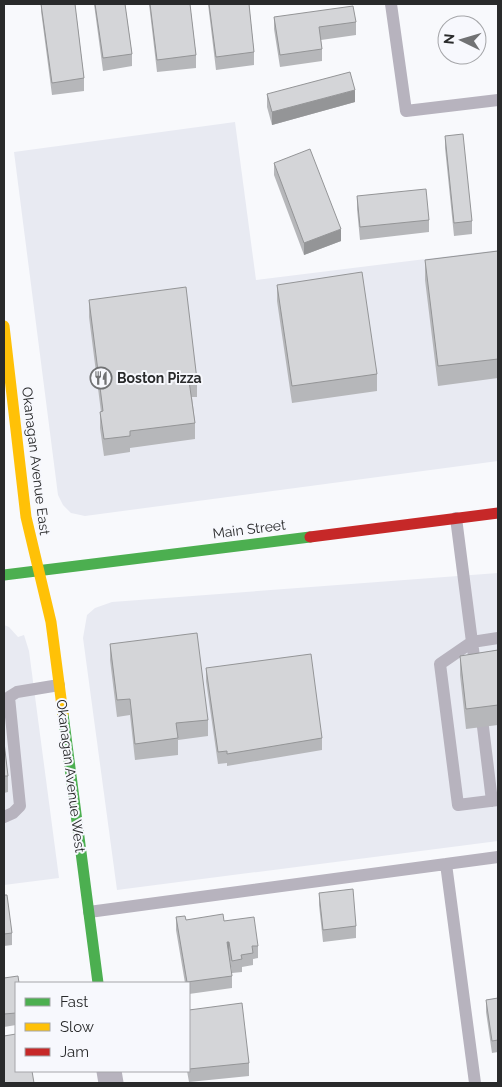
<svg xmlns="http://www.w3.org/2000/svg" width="502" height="1087" font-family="Raleway,sans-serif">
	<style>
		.built { fill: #e8eaf2 }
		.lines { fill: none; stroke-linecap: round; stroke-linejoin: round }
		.lane { stroke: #b7b3be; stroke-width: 12 }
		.street { stroke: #b7b3be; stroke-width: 25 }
		.fast { stroke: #4caf50; stroke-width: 11 }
		.slow { stroke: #ffc107; stroke-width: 11 }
		.jam { stroke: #c62828; stroke-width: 11 }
		.wall { fill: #b6b7ba }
		.shaded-wall { fill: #949597 }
		.building { fill: #d4d5d8; stroke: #949597 }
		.labels { text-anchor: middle; stroke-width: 4; stroke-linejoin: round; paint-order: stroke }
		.poi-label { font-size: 14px; font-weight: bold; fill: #292a2b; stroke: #f7f8fd; text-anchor: start }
		.street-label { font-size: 14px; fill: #292a2b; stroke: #f7f8fd }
	</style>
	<rect width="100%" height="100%" fill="#f8f9fc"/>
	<path class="built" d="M235,122L256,280L498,250V461L85,516L71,513L63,505L58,495L14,152Z
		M498,573V841L117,890L83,638L87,615L95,608L112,602Z
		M4,625L9,627L18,637L24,635L29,651L59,878L4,885Z"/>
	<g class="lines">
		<path class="lane" d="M391,4L406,111L498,100
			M456,518L472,642L498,638
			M476,671L472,642L440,664L458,805L498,800
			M483,727L492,801
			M4,817L13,813L20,806L9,697L17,692L59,685
			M446,864L475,1083
			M89,912L498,857"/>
		<path class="street" d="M109,1071L111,1083"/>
		<path class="fast" d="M4,575L310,537
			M63,714L98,983"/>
		<path class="slow" d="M4,326L26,517L51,622L63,714"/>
		<path class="jam" d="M310,537L498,513"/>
	</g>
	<path class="wall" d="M41,4H75L84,78V91L52,95L41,11Z
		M94,4H125L132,54V66L103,71Z
		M149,4H190L196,55V68L157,72Z
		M208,4H249L254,52V65L216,70Z
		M274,17L356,22V35L321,40L322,49V61L280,67L274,29Z
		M267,94L355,102L272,125L267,107Z
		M445,136L472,221V234L454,236L445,148Z
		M274,163L341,241L304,255L274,175Z
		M357,196L429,220V232L360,240L357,209Z
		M498,251V378L438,386L425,280V260Z
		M277,285L377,374V391L292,403L277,301Z
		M89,300L197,380V397H192L195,423V439L130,448V452L104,456L100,428V412H101L89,317Z
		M110,644L208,720V736L178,740V755L135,760L130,715L117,717L110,660Z
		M498,650V725L466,729L460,675V656Z
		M206,668L322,738V750L227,766V763L218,764L206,681Z
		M4,742L8,776V792L4,793Z
		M319,893L356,926V938L323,942L319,905Z
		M4,895L12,933V945L4,946Z
		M176,917L186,920L224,921L258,946V958L253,959V965L242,967V972L232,973L229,954L232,976V988L189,994V983H185L176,930Z
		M4,978L16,983V1025L4,1027Z
		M498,998V1052L492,1053L486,1012V1000Z
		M189,1010L249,1063V1076L189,1082L187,1071H189Z"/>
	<path class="shaded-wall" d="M355,90V102L272,125V112Z
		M341,229V241L304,255V243Z
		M227,942H229V954L227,955Z"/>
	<path class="building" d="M41,4H75L84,78L52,83Z
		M95,4H125L132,54L103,58Z
		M150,4H190L196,55L157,60Z
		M209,4H249L254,52L216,57Z
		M353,6L356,22L319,27L322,49L280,55L274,17Z
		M350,72L355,90L272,112L267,94Z
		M463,134L472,221L454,223L445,136Z
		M310,149L341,229L304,243L274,163Z
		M426,189L429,220L360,227L357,196Z
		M498,251V359L438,366L425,260Z
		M362,272L377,374L292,386L277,285Z
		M186,287L197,380L189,381L195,423L130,431V436L104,439L100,412L103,411L89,300Z
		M197,633L208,720L176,723L178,738L135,744L130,699L117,700L110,644Z
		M498,650V705L466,709L460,656Z
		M311,654L322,738L227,754V751L218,752L206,668Z
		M4,742L8,776H4Z
		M353,889L356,926L323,930L319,893Z
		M4,895H7L12,933L4,934Z
		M223,914L224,921L254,917L258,946H252L253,953L241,955L242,959L232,961L229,942H227L232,976L187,982L176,917L185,916L186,920Z
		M18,976L19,983H16V1013L4,1014V978Z
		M498,998V1040L492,1041L486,1000Z
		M242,1003L249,1063L189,1069V1010Z
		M16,1034V1071H32L34,1083H4V1036Z"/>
	<defs>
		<g id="restaurant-ring" transform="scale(1.125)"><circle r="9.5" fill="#f7f8fd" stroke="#717274" stroke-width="1.5"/><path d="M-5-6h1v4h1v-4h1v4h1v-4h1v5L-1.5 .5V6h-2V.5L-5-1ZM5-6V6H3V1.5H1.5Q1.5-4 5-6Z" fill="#717274"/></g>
	</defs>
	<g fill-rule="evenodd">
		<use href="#restaurant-ring" x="101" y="378"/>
	</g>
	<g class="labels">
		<g class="poi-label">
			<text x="117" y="383">Boston Pizza</text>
		</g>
		<g class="street-label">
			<text transform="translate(36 461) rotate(83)" y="5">Okanagan Avenue East</text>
			<text transform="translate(249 529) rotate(-7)" y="5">Main Street</text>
			<text transform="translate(71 776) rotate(83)" y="5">Okanagan Avenue West</text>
		</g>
	</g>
	<rect width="502" height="1087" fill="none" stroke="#292a2b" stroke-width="10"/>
	<rect x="15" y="982" width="175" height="90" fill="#f7f8fd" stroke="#a5a6a9"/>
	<rect x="25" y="998" width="25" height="8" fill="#4caf50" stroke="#a5a6a9"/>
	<text x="60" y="1007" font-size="15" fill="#292a2b">Fast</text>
	<rect x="25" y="1023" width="25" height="8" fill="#ffc107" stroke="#a5a6a9"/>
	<text x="60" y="1032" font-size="15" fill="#292a2b">Slow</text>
	<rect x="25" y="1048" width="25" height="8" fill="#c62828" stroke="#a5a6a9"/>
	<text x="60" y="1057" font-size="15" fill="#292a2b">Jam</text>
	<g transform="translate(462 40) rotate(275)"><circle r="24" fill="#f7f8fd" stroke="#a5a6a9"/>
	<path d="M0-4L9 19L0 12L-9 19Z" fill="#717274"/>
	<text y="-8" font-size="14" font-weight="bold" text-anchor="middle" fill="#292a2b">N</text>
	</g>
</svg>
